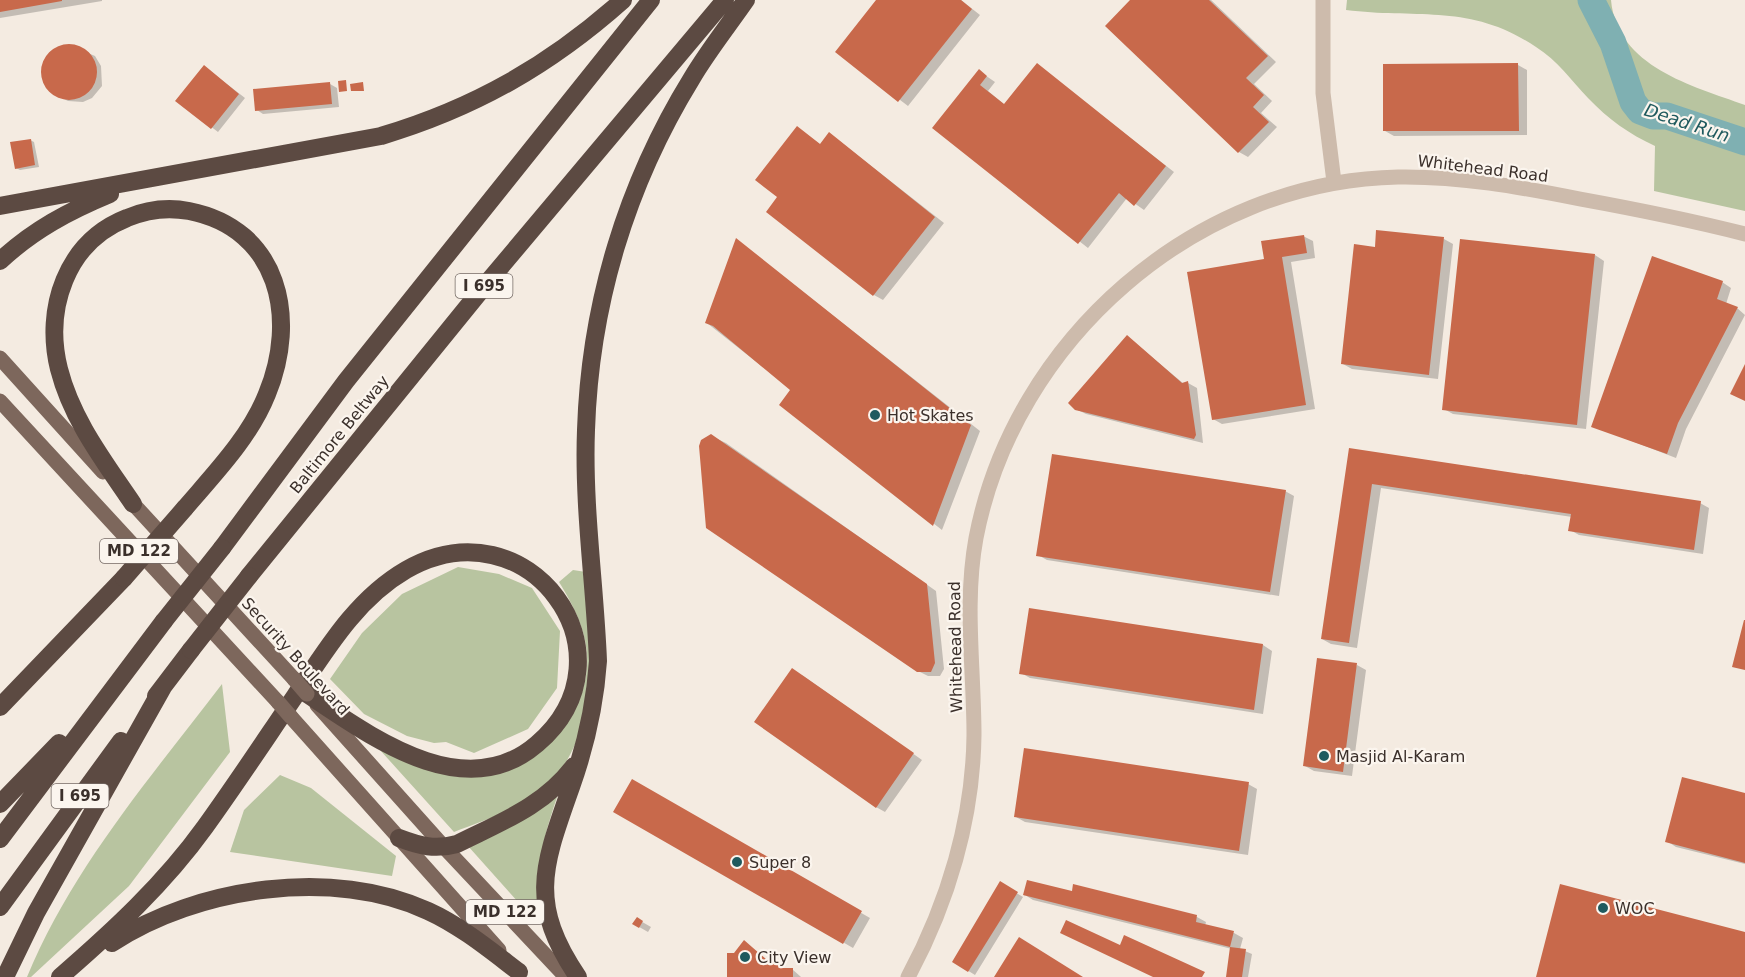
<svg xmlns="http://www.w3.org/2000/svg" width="1745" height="977" font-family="'DejaVu Sans',sans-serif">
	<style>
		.green { fill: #b8c4a0 }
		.shadow { fill: #0003 }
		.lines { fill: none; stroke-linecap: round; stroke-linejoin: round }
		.stream { stroke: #7fb0b2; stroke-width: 4.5 }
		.river { stroke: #7fb0b2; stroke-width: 27 }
		.building { fill: #c8694b }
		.minor { stroke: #cdbbac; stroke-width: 15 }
		.major { stroke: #7d675c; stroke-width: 15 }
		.highway { stroke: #5c4a42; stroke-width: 18 }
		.major-bridge { stroke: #7d675c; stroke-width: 15 }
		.highway-bridge { stroke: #5c4a42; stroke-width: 18 }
		.poi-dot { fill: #1f5a5e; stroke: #fbf5ee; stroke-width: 2 }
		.labels { text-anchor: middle; stroke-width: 4.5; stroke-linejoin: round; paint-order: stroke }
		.shield { fill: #fbf5ee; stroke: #756b66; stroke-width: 1.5 }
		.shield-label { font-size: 15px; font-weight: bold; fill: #3b302b }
		.street-label { font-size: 16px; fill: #3b302b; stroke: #fbf5ee }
		.poi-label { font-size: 16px; fill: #3b302b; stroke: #fbf5ee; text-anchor: start }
		.water-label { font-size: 18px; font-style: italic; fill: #1f5a5e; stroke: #fbf5ee }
	</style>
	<rect width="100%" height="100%" fill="#f4ebe1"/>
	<path class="green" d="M1347,0H1611C1617,67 1693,86 1745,105V211L1654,191L1655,146C1629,134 1608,119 1588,98C1571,80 1558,61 1536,47C1471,3 1418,19 1346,10Z
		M458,567L499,574L532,588L560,631L557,688L528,729L474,753L446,742L434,743L407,736L364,714L330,679L362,633L402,594Z
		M573,570L586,572C589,634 600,707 566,762C556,779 537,792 521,802C502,816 476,823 454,832L380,750C407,761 438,777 467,777C526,778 583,725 587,667C589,635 575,608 559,582Z
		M222,684L230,752L129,886L31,977H27C72,868 151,777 222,684Z
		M280,775L311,788L396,856L392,876L230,852L244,810Z
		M557,797C541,846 536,866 541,918L526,911L468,846Z"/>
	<path class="shadow" d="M0,0H102V1L0,18Z
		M878,0H961L980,15L908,106L837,52Z
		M1132,0H1211L1276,62L1254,84L1272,101L1261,113L1277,127L1248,157L1239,152L1107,26Z
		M70,45L95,56L101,66L102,86L92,98L83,102L68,101L60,97L45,85L42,77L43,64L51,51Z
		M1037,65L1174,172L1144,210L1127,198L1088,248L934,128L979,71L995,82L988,91L1005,105Z
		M1518,65L1527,70V135L1394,136L1385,131Z
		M210,71L245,98L218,132L177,101Z
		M330,84L337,88L339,107L263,114L257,110Z
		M798,128L821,145L838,140L944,223L883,300L874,295Z
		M30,140L34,142L39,167L20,170L16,168Z
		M1378,231L1444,239L1453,244L1438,379L1352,369L1343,364L1376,248Z
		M1303,236L1313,241L1315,258L1291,262L1315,409L1222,424L1213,419L1265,261Z
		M737,240L980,431L942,530L781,405L792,390L707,323Z
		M1595,255L1604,261L1586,429L1453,414L1444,409Z
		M1722,282L1731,288L1726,304L1737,308L1745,315L1686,429L1676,458L1593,426Z
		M1128,337L1184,384L1188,383L1197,388L1203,443L1086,414L1076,409Z
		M711,436L726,443L936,591L944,669L940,676H928L918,671Z
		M1350,450L1700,503L1709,508L1703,554L1579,535L1570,530L1572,517L1381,488L1357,648L1331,644L1322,639Z
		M1285,491L1294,496L1279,596L1047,560L1038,555Z
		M1031,610L1263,645L1272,651L1263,714L1030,678L1021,673Z
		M1357,665L1366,670L1352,776L1314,771L1305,766Z
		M802,675L922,760L885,812L876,807Z
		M632,781L870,918L853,948L615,811Z
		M1248,784L1257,789L1248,855L1025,822L1016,817Z
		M1745,794V864L1676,847L1667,841Z
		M1028,882L1073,893L1074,886L1197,917L1206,922L1205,926L1234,933L1243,938L1240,949L1252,954L1248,977H1227L1232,949L1033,900L1025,895L1024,897Z
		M1000,883L1023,897L975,975L954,962Z
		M637,919L651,927L648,932L634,924Z
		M744,942L770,962L785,969H792L801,977H729L734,954Z"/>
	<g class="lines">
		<path class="stream" d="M1584,0L1595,8"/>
		<path class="river" d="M1591,0L1613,43L1633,102L1640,111L1653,116H1667L1745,142"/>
	</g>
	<path class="building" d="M0,0H62V1L0,12Z
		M876,0H961L972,9L898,102L835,52Z
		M1130,0H1209L1268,56L1246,78L1264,95L1253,107L1269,122L1238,153L1105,26Z
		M41 72a28 28 0 1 1 56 0a28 28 0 1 1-56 0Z
		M1037,63L1166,166L1134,206L1119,193L1078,244L932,128L979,69L987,76L980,85L1004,104Z
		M1518,63L1519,131H1383V64Z
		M204,65L239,94L211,129L175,101Z
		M346,80L347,91L339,92L338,81Z
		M330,82L332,104L255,111L253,89Z
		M363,82L364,91H351L350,84Z
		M797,126L820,144L829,132L935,217L873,296L766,212L777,197L755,180Z
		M31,139L35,165L15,169L10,142Z
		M1376,230L1444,237L1429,375L1341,364L1354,244L1375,247Z
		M1304,235L1307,253L1282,257L1306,405L1212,420L1187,272L1264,259L1261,241Z
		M736,238L971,425L933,526L779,405L790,390L713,326L705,323Z
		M1460,239L1595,254L1577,425L1442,410Z
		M1652,256L1723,281L1717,299L1738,307L1678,423L1667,454L1591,427Z
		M1127,335L1182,383L1188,381L1196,435L1194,439L1075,410L1068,403Z
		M1745,364V401L1730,394Z
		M711,434L927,584L935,663L931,672H917L706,528L699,446L701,440Z
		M1349,448L1701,501L1694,550L1568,531L1571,514L1372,484L1349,643L1321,639Z
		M1052,454L1286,490L1270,592L1036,556Z
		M1029,608L1263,644L1254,710L1019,674Z
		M1744,620H1745V670L1732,667Z
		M1317,658L1357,663L1343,772L1303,766Z
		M792,668L914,753L876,808L754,722Z
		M1024,748L1249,782L1239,851L1014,817Z
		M1682,777L1745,793V863L1665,842Z
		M632,779L862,911L843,944L613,812Z
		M1027,880L1072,891L1073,884L1197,915L1196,922L1234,931L1230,947L1023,895Z
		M1000,881L1018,892L968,972L952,962Z
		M1560,884L1745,932V977H1536Z
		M637,917L643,921L639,928L632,924Z
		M1066,920L1120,945L1124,935L1205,972L1202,977H1153L1060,933Z
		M1019,937L1083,977H994Z
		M744,940L767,960L774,961L782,968H793V977H727V953H734Z
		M1230,947L1246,949L1242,977H1226Z"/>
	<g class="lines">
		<path class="minor" d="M1323,0V93L1334,182
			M908,977C948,903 973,819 974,735C974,669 964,603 976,538C1014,340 1195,181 1398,177C1459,176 1520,187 1580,199C1635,209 1690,220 1745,234"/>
		<path class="major" d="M0,358L103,472
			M0,401L278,702
			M126,496L294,679
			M317,705L444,847L566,977
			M291,717L499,950"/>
		<path class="highway" d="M0,206L381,136C475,108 550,65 623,0
			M0,261C33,230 69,211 110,194
			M133,504C104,461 72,420 59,369C44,309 66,242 127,218C146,210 168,207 189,211C280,229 298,319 267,394C250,437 215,473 185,508
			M222,548L346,381L651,0
			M249,576L482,289L725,0
			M156,696L191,650
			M0,707L124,578
			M0,804L59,743
			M399,838C420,846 435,850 457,844C501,822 544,806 574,766
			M0,839L164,621
			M0,907L121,741
			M112,943C197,887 334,867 428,911C461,926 490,950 519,972
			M5,977L36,913L163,687
			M60,977C113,931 164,884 205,827C236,784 265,740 295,696C326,650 356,599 406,570C528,500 641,655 537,744C464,807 369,735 307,694
			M578,977C527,902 544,864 571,787C586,745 595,705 598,661C595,585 583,507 586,430C590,305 626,185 692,78C708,51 728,26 746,0"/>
		<path class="major-bridge" d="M294,679L307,694
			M278,702L291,717"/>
		<path class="highway-bridge" d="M124,578L185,508
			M164,621L222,548
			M191,650L249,576"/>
	</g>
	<g class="poi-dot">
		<circle cx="875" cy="415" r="6"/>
		<circle cx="1324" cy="756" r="6"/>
		<circle cx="737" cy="862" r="6"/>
		<circle cx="1603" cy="908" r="6"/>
		<circle cx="745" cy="957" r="6"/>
	</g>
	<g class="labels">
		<g class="shield">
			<rect x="455.5" y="274" width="57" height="24" rx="4.5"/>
			<rect x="100" y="539" width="78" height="24" rx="4.5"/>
			<rect x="51.5" y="784" width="57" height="24" rx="4.5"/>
			<rect x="466" y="900" width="78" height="24" rx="4.5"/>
		</g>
		<g class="shield-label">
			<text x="484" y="291">I 695</text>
			<text x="139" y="556">MD 122</text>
			<text x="80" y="801">I 695</text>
			<text x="505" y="917">MD 122</text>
		</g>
		<g class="street-label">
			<text transform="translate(1483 168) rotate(7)" y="6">Whitehead Road</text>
			<text transform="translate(339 434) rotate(-51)" y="6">Baltimore Beltway</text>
			<text transform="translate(955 647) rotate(-91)" y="6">Whitehead Road</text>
			<text transform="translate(296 656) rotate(48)" y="6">Security Boulevard</text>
		</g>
		<g class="poi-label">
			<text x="887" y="421">Hot Skates</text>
			<text x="1336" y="762">Masjid Al-Karam</text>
			<text x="749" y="868">Super 8</text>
			<text x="1615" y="914">WOC</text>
			<text x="757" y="963">City View</text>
		</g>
		<g class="water-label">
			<text transform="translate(1687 123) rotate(18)" y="6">Dead Run</text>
		</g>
	</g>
</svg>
